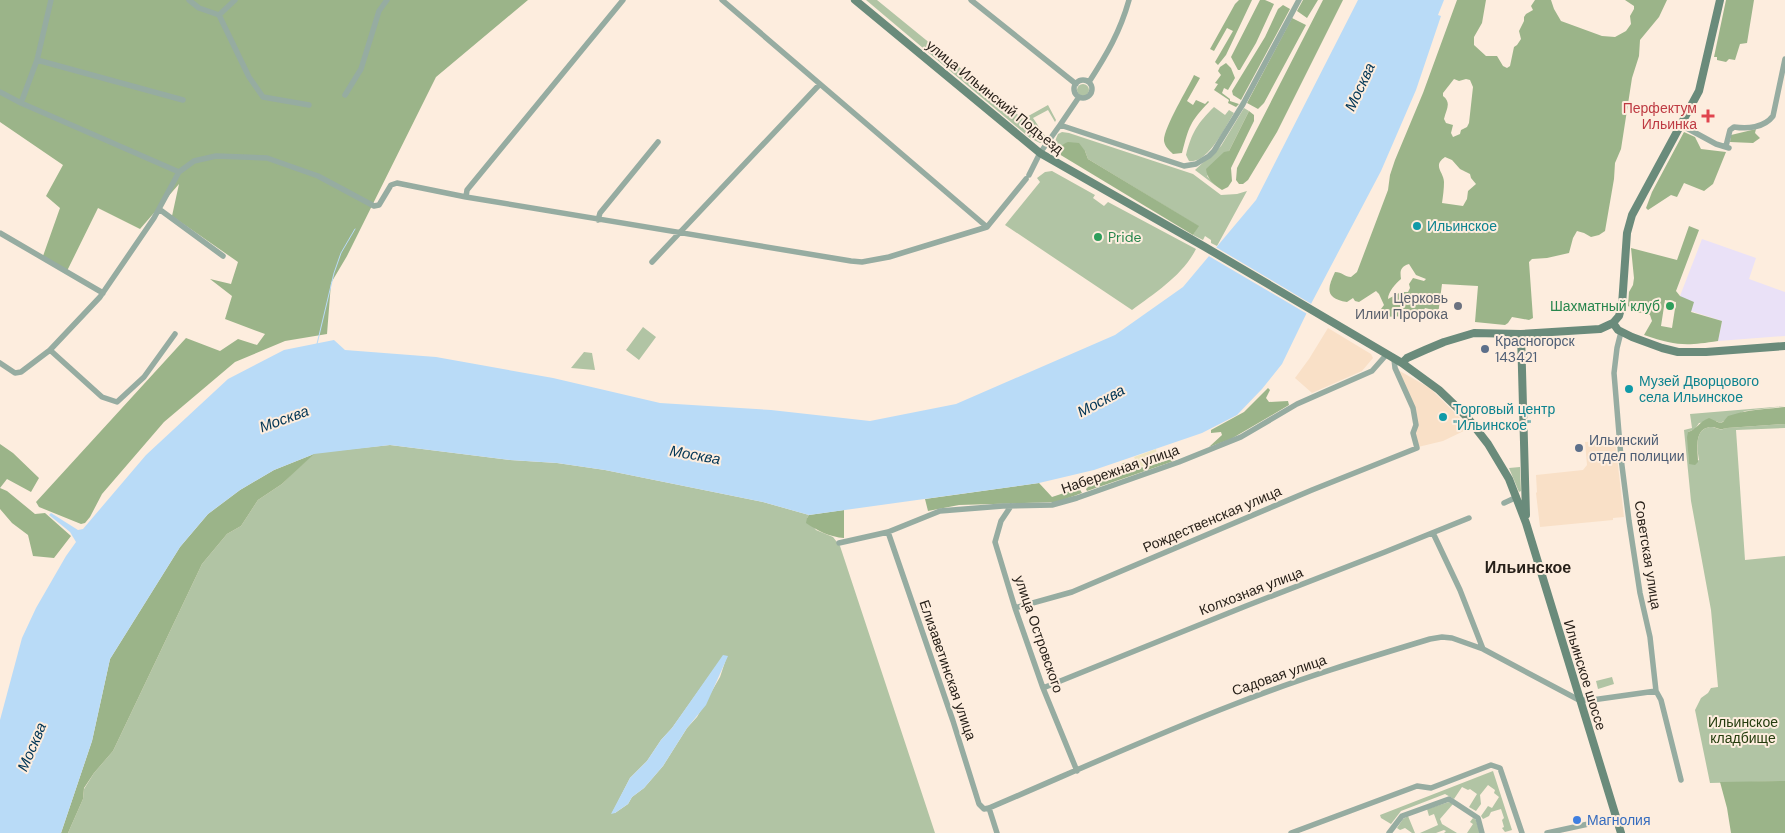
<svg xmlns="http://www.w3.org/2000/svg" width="1785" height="833" font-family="'DM Sans',sans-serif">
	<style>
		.built { fill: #f9e0c7 }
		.industrial { fill: #eae1f7 }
		.green { fill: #b1c4a4; fill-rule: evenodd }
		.forest { fill: #9bb489; fill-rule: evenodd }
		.sand { fill: #f0e6c1 }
		.water { fill: #b9dbf7 }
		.pier { fill: #fdedde }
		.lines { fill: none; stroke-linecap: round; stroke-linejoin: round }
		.stream { stroke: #b9dbf7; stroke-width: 1 }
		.street { stroke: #96aca1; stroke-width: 5.5 }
		.secondary { stroke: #6a8b7b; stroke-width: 8 }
		.health-dot { fill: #e0444e; stroke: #fdedde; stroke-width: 2 }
		.culture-dot { fill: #0f9aa8; stroke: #fdedde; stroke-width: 2 }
		.leisure-dot { fill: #2e9e5b; stroke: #fdedde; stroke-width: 2 }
		.worship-dot { fill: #6b7280; stroke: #fdedde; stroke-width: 2 }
		.service-dot { fill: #5c6f8a; stroke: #fdedde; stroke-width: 2 }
		.shop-dot { fill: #3f7fe0; stroke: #fdedde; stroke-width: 2 }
		.labels { text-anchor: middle; stroke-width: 4; stroke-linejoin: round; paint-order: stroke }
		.street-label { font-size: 14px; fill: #272019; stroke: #fdedde }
		.health-label { font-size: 14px; fill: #be3a42; stroke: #fdedde; text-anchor: end }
		.culture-label { font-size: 14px; fill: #0d838f; stroke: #fdedde; text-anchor: start }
		.leisure-label { font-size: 14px; fill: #27864d; stroke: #fdedde; text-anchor: start }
		.worship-label { font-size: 14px; fill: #5b616d; stroke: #fdedde; text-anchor: end }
		.service-label { font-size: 14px; fill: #4e5e75; stroke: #fdedde; text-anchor: start }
		.park-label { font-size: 14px; fill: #253d0e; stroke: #fdedde }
		.shop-label { font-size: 14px; fill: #366cbe; stroke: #fdedde; text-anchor: start }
		.water-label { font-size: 15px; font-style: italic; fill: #003555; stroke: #fdedde }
		.quarter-label { font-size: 16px; font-weight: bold; fill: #272019; stroke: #fdedde }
	</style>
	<rect width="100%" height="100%" fill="#fdedde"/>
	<path class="built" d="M1328,328L1371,354L1373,358L1362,371L1312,393L1295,378L1309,359Z
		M1398,370L1430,388L1470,428L1443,441L1418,447L1413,434L1418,423Z
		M1615,440L1624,517L1613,518V520L1540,527L1536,493L1537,492L1536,475L1583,470L1587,465L1585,442Z"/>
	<path class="industrial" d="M1702,239L1756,258L1749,279L1785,292V336L1718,341L1722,321L1691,311L1680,296Z"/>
	<path class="green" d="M866,0H877L1023,119L1048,105L1056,120L1055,122L1048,110L1033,118L1047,139L1040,143L1030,138Z
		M1077 90a6 6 0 1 1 12 0a6 6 0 1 1-12 0Z
		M1214,107L1225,115L1229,110L1234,113C1225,127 1208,164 1189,161L1186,155C1192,132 1197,124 1214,107Z
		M1244,108L1249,111L1229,151L1207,176L1216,186L1195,170L1221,146Z
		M1062,132L1069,133L1193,174L1221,195L1237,194L1247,191L1217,246L1211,243V240L1205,236L1203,240L1193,235L1198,226L1088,159L1085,151L1059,149V154C1053,148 1054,142 1058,134Z
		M1052,171L1095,195L1093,198L1104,206L1108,202L1196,249C1183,275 1155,293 1132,310L1005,225L1040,182L1037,178L1045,172Z
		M643,327L656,337L639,360L626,350Z
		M584,352L592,353L595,370L571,368Z
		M1785,406L1745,411L1720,423L1716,421L1699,423L1695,429L1688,432L1689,464L1699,460C1697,449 1694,427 1712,427C1719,428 1718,431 1727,428L1785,424V428L1736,430L1745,560L1785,556V781L1710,783L1695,710L1701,698L1708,693L1711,688L1718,687L1711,610L1691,501L1684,430L1692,428L1690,414Z
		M390,445L510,460L557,463L605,470L763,502L809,515L807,518L816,530L833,537L840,546L935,833H68L83,799L84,789L94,773L113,751L202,564L227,534L241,526L258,500L282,484L314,453ZM727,656L720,677L697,717L687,728L663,766L644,788L632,797L628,804L615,813H612L630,778L647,761L661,740L672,728L714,669Z
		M1520,467L1521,491L1519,492L1509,468Z
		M1612,677L1614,684L1598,689L1596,681Z
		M1493,771L1512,830L1505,832L1502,828L1504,827L1502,820L1504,818L1501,809L1491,812L1489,816L1483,819L1481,816L1488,806L1492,808L1499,797L1494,793L1495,790L1488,785L1480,795L1481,804L1476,811L1469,807L1477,794L1470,789L1468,790L1462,787L1454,799L1445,794L1401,811L1391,824L1381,818L1380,815Z
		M1449,802L1453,804L1440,819L1442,824L1457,833H1444L1446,831L1444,830L1436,833H1420L1438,825L1434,814L1429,816L1427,809Z
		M1408,816L1415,833H1412L1405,828L1400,830L1397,828L1403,819Z
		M1473,818L1476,820L1480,833H1467L1473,824L1470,822Z"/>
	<path class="forest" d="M0,0H528L436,77L347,256L331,283L327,334L285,341L235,362L164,422L102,494L90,517L85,523L81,524L39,507L36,502L186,338L220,351L238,339L257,345L265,334L225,319L232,296L210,279L231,284L238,262L172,216L179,184L140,229L98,208L67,271L43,256L60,208L46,196L63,165L0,122Z
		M1239,0H1252L1226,55L1218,65L1215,62L1233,31L1227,28L1214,51L1210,49L1235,4Z
		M1260,0H1265L1274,4L1256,43L1240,70H1238L1231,57Z
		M1303,0H1318L1307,18L1297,11Z
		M1323,0H1343L1277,132L1248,180L1243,184H1239L1236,180L1237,168Z
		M1457,0H1486L1482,23L1474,37V45L1486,56H1497L1503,66L1507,68L1510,66L1514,47L1517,45L1521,39L1519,31L1524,21V17L1526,14L1533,10L1531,6L1535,0H1551L1554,9L1561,21L1602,36L1615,37L1626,31L1631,24L1630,16L1634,9V6L1625,0H1667L1659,17L1640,40L1639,56L1632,78L1621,149L1615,163L1614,179L1605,231L1599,235L1591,237L1584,233L1577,231L1573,238L1569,253L1547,258L1532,259L1529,262L1533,318L1529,320L1512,317L1508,323L1505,325L1475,322L1478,286L1442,284L1438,315H1434L1429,309L1425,308L1421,315L1417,316L1375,317L1384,305L1379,294L1376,291L1359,302L1355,301L1353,298L1347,302C1325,298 1327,289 1335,272C1342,272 1345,277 1351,277L1357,272L1388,190L1390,175L1395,160L1423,93ZM1454,79L1459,81L1466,79L1470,80L1473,87L1469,123L1467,127L1461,130L1460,134L1453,137L1451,133L1453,125L1446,123L1444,119C1446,110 1452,103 1443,96V93ZM1445,157L1452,160L1460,169L1470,174L1471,178L1476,184L1468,191L1467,199L1463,206L1442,203C1443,196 1444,189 1444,182C1444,172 1432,166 1445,157ZM1409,264L1416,275L1426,279L1424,281L1413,278L1409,284L1410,288L1408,292H1401L1388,299C1388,292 1395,284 1401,279C1400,271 1400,267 1409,264Z
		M1726,0H1754L1747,43L1740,44L1735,60L1729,59L1726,62L1717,60V57H1714Z
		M1283,5L1290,9L1241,100L1233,95L1232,91L1265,37L1278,9Z
		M1292,18L1306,25L1264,103L1258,109L1247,103Z
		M1226,63L1231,68L1235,78L1228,90L1224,88L1222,93L1230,99V101L1239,104L1236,107L1228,103L1229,100L1214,90L1218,84L1215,83L1221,75L1218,71L1220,67Z
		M1194,75L1200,78L1187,101L1193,105L1196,100L1205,104L1208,101L1209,102C1190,122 1189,126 1182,153L1173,154C1169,150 1165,147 1164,141C1163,129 1188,88 1194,75Z
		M1249,111L1254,115V121L1231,168L1232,181L1228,187L1222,190C1214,185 1207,179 1206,169L1224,152L1229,151Z
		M1756,129L1755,133L1760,138L1753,143L1730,142L1731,135Z
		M1684,132L1695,137L1701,149L1726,152L1713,184L1704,191L1684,183L1677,197L1671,195L1648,210L1646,208L1652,192Z
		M1068,142L1079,143L1085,151L1088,159L1199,226L1193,235L1059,154C1059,147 1061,145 1068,142Z
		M1689,226L1699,230L1676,291L1680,296L1694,302L1691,312L1722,321L1718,341C1686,346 1676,346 1644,335L1652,321L1650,315L1645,312L1639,313L1628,306L1629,292L1633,285L1634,278L1631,248L1677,260ZM1665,300L1676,302L1672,328L1661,326Z
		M1268,388L1270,390L1266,398L1269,402L1288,401L1289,405L1231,439L1209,447L1222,435L1221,432L1211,433V430L1244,412Z
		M1785,407V424L1727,428C1718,431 1718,427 1711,427C1693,428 1698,451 1698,462L1695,465L1689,464L1687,437L1688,432C1698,429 1698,422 1709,418L1720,423L1723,422L1728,416C1746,410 1765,409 1785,407Z
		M0,444L13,453L39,478L31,492L7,479L0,488L7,491L35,514L45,513L71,536L54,558L33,556L28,535L12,523L0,509Z
		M314,454L282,484L258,500L241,526L227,534L202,564L113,751L94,773L84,788L83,799L68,833H61L92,741L110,659L180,547L208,514L240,490L274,470Z
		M1173,459L1174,461L1087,491L1086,489L1092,483L1094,477L1097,473L1114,470L1123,463L1132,462C1134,464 1135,466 1138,467C1145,470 1164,460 1173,459Z
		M1039,483L1052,497L1079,488L1082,493L1057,502L959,505L928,511L925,499Z
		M844,510V538C830,537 818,531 806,523L807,518L809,515Z
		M1785,781V833H1731L1727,808L1720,782Z"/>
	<path class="sand" d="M1156,449L1157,454L1152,465L1138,467L1132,462L1135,459L1134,457Z"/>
	<path class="water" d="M1358,0H1444L1438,15L1441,16L1416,90L1381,171L1312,302L1282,364L1262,389L1237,415L1202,433L1094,470L1039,483L809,515L763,502L605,470L557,463L510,460L390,445L314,454L274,470L240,490L208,514L180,547L110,659L92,741L61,833H0V720L22,638L36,608L66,556L76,542L70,532L49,515L51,513L78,530L83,529L146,455L228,379L284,350L334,340L345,350L436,357L553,378L660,403L771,410L870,421L956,404L1115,335L1183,287L1256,200Z
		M723,655L728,656L706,705L687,728L663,766L644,788L632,797L628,804L615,813L611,814L630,778L647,761L661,740L672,728Z"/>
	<path class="pier" d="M1214,246L1313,305L1309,315L1207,255Z"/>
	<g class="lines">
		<path class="stream" d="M317,344L334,273L341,253L355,229"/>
		<path class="street" d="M51,0L37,60L183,100
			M189,0L199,8L219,15L249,77L263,97L309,105
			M722,0L987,227L1026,179
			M971,0L1076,84
			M219,15L235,0
			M1074 89a9 9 0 1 1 18 0a9 9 0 1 1-18 0Z
			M1089,82C1107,54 1120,32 1129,0
			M0,92L21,103L179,172L194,161L216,156L267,158L318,176L374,206L379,205L391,185L397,183L466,197L467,190L623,0
			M345,95L361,69L379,11L387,0
			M21,103L37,60
			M1060,125L1079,97
			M1681,125L1716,144L1729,148
			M1726,146L1730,130L1734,127C1747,129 1764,128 1773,116L1785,59
			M1029,175L1040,153L1060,125L1184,166L1196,164L1209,156L1214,151L1243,104L1299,0
			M466,197L851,261L862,262L889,257L987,227
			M159,209L223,256
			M598,220L600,213L658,142
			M0,233L103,293
			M652,262L820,84
			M1621,332L1617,348L1614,373L1621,458L1629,521L1640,593L1650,637L1656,691L1661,700L1681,780
			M50,350L102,397L117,402L144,377L175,334
			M0,363L15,373L21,372L50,350L100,297L154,218L179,172
			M1504,503L1517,497
			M1011,506L1001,521L995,542L1015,608L1043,688L1077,771
			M888,532L953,721L979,804L984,809L989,808C1071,773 1152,736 1235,704C1298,679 1364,659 1430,639L1442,637L1452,638L1483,649L1579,700H1592L1656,691
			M1433,533L1460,590L1483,649
			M839,543L888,532L940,511L1003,506L1052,505L1077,498L1179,462L1241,437L1297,404L1372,371L1387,354
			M1015,608L1072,592L1312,490L1417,448L1413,433L1416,425L1413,408L1395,368L1394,359
			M1043,688L1246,606L1385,552L1469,518
			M989,808L997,833
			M1291,833L1417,786L1431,788L1491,765L1500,768L1522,833
			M1389,833L1402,816L1449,799L1478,818L1482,833
			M1547,833L1616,818"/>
		<path class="secondary" d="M855,0L1040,153L1205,247L1402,363L1439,390L1467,417L1488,444L1509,479L1526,523L1621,833
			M1613,323L1618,330L1632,337L1662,348L1678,352H1706L1785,346
			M1521,334L1526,515
			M1402,363L1407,358L1425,350L1444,342L1474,333L1521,334L1600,329L1613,323L1619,316L1622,305L1627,233L1632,215L1699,91L1720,0"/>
	</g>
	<path class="health-dot" d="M1705.5 108.5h5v5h5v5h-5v5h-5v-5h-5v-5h5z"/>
	<g class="culture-dot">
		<circle cx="1417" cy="226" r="5"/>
		<circle cx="1629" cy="389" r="5"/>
		<circle cx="1443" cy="417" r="5"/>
	</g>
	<g class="leisure-dot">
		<circle cx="1098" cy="237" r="5"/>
		<circle cx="1670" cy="306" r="5"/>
	</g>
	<circle class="worship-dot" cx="1458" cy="306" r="5"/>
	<g class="service-dot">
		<circle cx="1485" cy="349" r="5"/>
		<circle cx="1579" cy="448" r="5"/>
	</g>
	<circle class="shop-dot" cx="1577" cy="820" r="5"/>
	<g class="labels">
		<g class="street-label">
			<text transform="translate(995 97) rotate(39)" y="5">улица Ильинский Подъезд</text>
			<text transform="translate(1120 469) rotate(-19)" y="5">Набережная улица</text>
			<text transform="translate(1212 519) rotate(-23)" y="5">Рождественская улица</text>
			<text transform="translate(1648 555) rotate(81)" y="5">Советская улица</text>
			<text transform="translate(1251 591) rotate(-21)" y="5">Колхозная улица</text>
			<text transform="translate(1039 634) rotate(71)" y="5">улица Островского</text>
			<text transform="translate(948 670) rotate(71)" y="5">Елизаветинская улица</text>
			<text transform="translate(1279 675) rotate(-19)" y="5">Садовая улица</text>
			<text transform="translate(1585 675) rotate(73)" y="5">Ильинское шоссе</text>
		</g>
		<g class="health-label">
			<text x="1697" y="113">Перфектум<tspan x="1697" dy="16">Ильинка</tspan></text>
		</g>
		<g class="culture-label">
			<text x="1427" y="231">Ильинское</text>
			<text x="1639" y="386">Музей Дворцового<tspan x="1639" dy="16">села Ильинское</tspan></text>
			<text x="1453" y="414">Торговый центр<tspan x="1453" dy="16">"Ильинское"</tspan></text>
		</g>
		<g class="leisure-label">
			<text x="1108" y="242">Pride</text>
			<text x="1660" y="311" text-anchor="end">Шахматный клуб</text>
		</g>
		<g class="worship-label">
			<text x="1448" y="303">Церковь<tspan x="1448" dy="16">Илии Пророка</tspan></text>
		</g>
		<g class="service-label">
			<text x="1495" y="346">Красногорск<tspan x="1495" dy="16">143421</tspan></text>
			<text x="1589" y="445">Ильинский<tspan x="1589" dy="16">отдел полиции</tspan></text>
		</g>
		<g class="park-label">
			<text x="1743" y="727">Ильинское<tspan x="1743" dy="16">кладбище</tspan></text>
		</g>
		<g class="shop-label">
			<text x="1587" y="825">Магнолия</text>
		</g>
		<g class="water-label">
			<text transform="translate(1360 87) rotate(-65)" y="5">Москва</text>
			<text transform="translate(1101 401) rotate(-28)" y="5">Москва</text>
			<text transform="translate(284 419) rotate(-20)" y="5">Москва</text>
			<text transform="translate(695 455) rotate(10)" y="5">Москва</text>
			<text transform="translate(32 747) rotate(-67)" y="5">Москва</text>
		</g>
		<g class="quarter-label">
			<text x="1528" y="573">Ильинское</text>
		</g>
	</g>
</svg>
